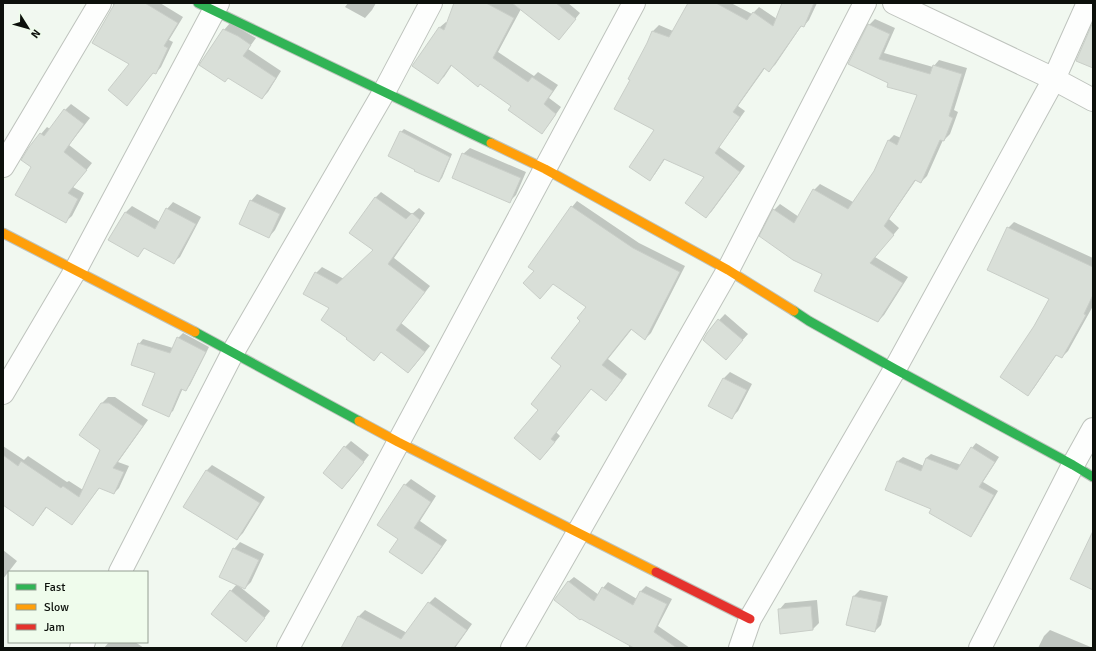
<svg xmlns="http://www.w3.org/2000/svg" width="1096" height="651" font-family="Signika,sans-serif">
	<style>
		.shadow { fill: #0003 }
		.building { fill: #d9dfd8; stroke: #c9cec8 }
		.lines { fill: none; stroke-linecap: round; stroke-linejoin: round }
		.street-casing { stroke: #bec3bd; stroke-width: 24 }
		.fast-casing { stroke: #bec3bd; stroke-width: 11 }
		.slow-casing { stroke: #bec3bd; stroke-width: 11 }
		.jam-casing { stroke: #bec3bd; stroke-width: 11 }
		.street { stroke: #fdfefd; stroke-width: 22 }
		.fast { stroke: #30b455; stroke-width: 9 }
		.slow { stroke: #ff9f0a; stroke-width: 9 }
		.jam { stroke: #e5322d; stroke-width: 9 }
	</style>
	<rect width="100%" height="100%" fill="#f1f8f0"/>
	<path class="shadow" d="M113,3H160L183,17L169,40L173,42L161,67L156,73L154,72L127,105L131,64L113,9Z
		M348,3H376L372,10L365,18L345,7Z
		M455,3H568L580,13L559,39L521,9L498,52L534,76L538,72L558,85L549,98L561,107L547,127L541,133L513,106L452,65L444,77L438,82L413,66L440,27L446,22L448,23Z
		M689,3H731L752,14L759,7L777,19L783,3H817L809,20L804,26L802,25L775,65L769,70L765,68L738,106L745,111L719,147L745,166L712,211L706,217V176L665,159L655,174L650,179L655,129L631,80L653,31L659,25L673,31Z
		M875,19L895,28L884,53L933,67L939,60L967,68L954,110L958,112L950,134L944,140H943L927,176L921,182L916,180L889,219L899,228L875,257L908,277L884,315L878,321L823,273L761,236L774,210L780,204L799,217L814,190L820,184L853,202L875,171L888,141L894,135L901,138L918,94L889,83L849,64L869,25Z
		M230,23L256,38L248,49L281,71L268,92L262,98L229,77L224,30Z
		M71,104L90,118L69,145L92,163L73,187L84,193L72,216L65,222L32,167L29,148L47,127L50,129L65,110Z
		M404,129L452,154L442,178L439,181L401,132Z
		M470,148L526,172L516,195L510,201L463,154Z
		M381,192L412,214L419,208L425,213L394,258L430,286L401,323L430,346L414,366L408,372L382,351L374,360L348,338L331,308L316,273L322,267L344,279L375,250L376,197Z
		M257,194L286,208L275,230L269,237L251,201Z
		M577,201L639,243L685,266L651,333L645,339L632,329L608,359L627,374L612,394L606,399L592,388L556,432L560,436L546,453L539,410L563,366L587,307L535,270L572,207Z
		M173,202L201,217L180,257L173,263L145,247L138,256L110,240L126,212L132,206L160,222L167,209Z
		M1014,222L1093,258V306L1068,351L1062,357L1057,354L1034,388L1028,394L1035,327L1051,298L1008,228Z
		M725,314L748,334L732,352L707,333Z
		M183,333L209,347L190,385L186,390L183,388L173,411L168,415L156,372L139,344L143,339L173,348L178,338Z
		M730,372L752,384L738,411L732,417L709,406L724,378Z
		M108,397H115L148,420L118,462L129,466L119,488L114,493L100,487L77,518L72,524L47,507L38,519L33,525L3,504V446L24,460L28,456L67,482L69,481L83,490L101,449L102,403Z
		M351,441L369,455L349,481L342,488L345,447Z
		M976,443L999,457L983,482L998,491L975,531L970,536L933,509L886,489L898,461L903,457L924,466L926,458L931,454L961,465L972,448Z
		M212,465L265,497L243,533L237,539L206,471Z
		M411,479L436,496L420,521L447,540L428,567L422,573L405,485Z
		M240,542L264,554L251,582L245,588L239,586L270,611L252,634L231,591L237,584L234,549Z
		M3,550L17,561L3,579Z
		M574,577L599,595L603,588L608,582L637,599L641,591L646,586L672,599L658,626L690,648H628L630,645L568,582Z
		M860,590L888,596L881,625L875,631L854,596Z
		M435,597L472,624L455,648H342L359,616L365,610L407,633L429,603Z
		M817,600L819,623L813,629L779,610L785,603Z
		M1050,630L1093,648H1038L1044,636Z
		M109,642H135L144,648H104Z"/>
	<path class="building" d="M115,3H145L178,23L164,46L168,48L156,74L153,73L127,106L108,90L129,64L92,43Z
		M454,3H486L514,18L493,58L528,82L532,77L553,91L544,104L556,114L542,134L508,110L511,106L480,84L478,87L451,65L438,84L412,66L439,27L444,30Z
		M512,3H556L576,19L559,40Z
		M688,3H716L747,20L753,12L773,26L782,3H814L804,27L801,26L769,72L764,68L733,112L740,117L715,153L740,172L706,218L685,203L704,177L664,159L650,181L629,167L654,130L614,109L630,80L628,79L647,43L652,31L669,37Z
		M1093,22V68L1076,61Z
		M868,24L890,34L879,59L930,74L933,65L962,74L949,116L953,118L944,141L940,140L921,183L915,180L884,226L894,235L870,263L903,283L878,322L814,291L822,274L793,260L759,236L773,209L794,223L813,189L848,209L874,171L888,140L897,145L917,95L887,87L888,83L848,64Z
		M223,29L238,36L251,45L243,56L276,78L262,99L228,78L225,82L199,65Z
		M64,109L84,124L64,152L87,170L68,193L78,199L66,223L15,195L31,167L21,160L29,147L40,133L44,136Z
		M400,131L450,157L439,182L414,171L415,170L388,156Z
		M462,153L521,178L510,203L452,178Z
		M375,197L406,219L412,213L420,220L388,264L425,292L396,330L425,352L408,373L381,352L374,361L346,339L347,338L321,320L329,308L303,294L315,272L337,284L373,250L349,233Z
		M250,200L280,214L269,238L239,224Z
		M571,206L633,248L680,272L645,340L631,329L602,365L622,380L606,401L591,389L551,439L555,442L540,460L514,438L538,410L531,404L561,366L551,358L580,321L577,318L586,307L553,284L540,299L523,283L534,271L528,267Z
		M166,208L196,224L174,264L144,248L138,257L108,240L125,212L155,229Z
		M1007,227L1093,267V295L1084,314L1086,315L1062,358L1056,355L1028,396L1000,377L1034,326L1049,299L987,270Z
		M718,319L743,340L726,360L703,340L707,333Z
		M177,337L206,352L186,391L181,389L169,417L142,405L155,373L131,365L138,343L170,353Z
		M723,378L747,390L732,419L708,406Z
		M101,403H109L143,426L113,468L124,472L114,494L99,488L72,525L46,507L33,526L3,505V455L18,466L21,461L61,488L63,486L79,497L100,450L79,435Z
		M344,446L364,462L342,489L323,473Z
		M971,447L995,462L979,487L994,495L971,537L929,513L931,509L885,490L897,461L921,471L926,458L957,470Z
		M206,470L260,503L237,540L183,507Z
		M404,484L431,502L414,528L442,546L422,574L389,552L398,539L377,525Z
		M1093,531V590L1070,579Z
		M233,548L259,560L245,589L219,577Z
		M568,581L594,601L602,587L633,605L640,591L667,604L654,632L677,648H634L581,619L580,620L554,600Z
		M230,590L265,618L246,642L211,614Z
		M853,596L882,602L875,632L846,625Z
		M428,602L467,630L454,648H341L358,616L401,639Z
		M811,606L813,630L780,634L778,609Z"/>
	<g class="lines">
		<g class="street-casing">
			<path id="street" d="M894,3L1054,79L1093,100
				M3,166L100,3
				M3,393L75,271L218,3
				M120,572L233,352L384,92L431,3
				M81,648L84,642
				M288,648L634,3
				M512,648L728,270L865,3
				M740,648L750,619L895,369L1054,79L1088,3
				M980,648L1073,465L1093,429"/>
		</g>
		<g class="fast-casing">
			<path id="fast" d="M198,3L491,143
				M794,311L809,321L895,369L1073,465L1093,477
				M195,332L359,421"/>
		</g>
		<g class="slow-casing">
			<path id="slow" d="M491,143L545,169L728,270L794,311
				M3,233L195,332
				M359,421L398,442L656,572"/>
		</g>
		<g class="jam-casing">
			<path id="jam" d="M656,572L750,619"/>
		</g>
		<use href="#street" class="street"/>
		<use href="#fast" class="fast"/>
		<use href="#slow" class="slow"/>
		<use href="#jam" class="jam"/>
	</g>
	<rect width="1096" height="651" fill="none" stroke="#0c100b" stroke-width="8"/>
	<rect x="8" y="571" width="140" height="72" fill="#effcec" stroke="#949e92"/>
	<rect x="16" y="584" width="20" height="6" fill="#30b455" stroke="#949e92"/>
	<text x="44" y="591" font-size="12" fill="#0c100b">Fast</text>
	<rect x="16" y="604" width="20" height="6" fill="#ff9f0a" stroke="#949e92"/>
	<text x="44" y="611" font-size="12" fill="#0c100b">Slow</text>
	<rect x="16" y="624" width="20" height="6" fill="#e5322d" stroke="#949e92"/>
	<text x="44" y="631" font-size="12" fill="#0c100b">Jam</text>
	<g transform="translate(28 28) rotate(127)" stroke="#effcec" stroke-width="3" paint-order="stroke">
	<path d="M0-3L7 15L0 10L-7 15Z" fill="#0c100b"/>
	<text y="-6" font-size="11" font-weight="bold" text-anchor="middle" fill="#0c100b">N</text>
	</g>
</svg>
